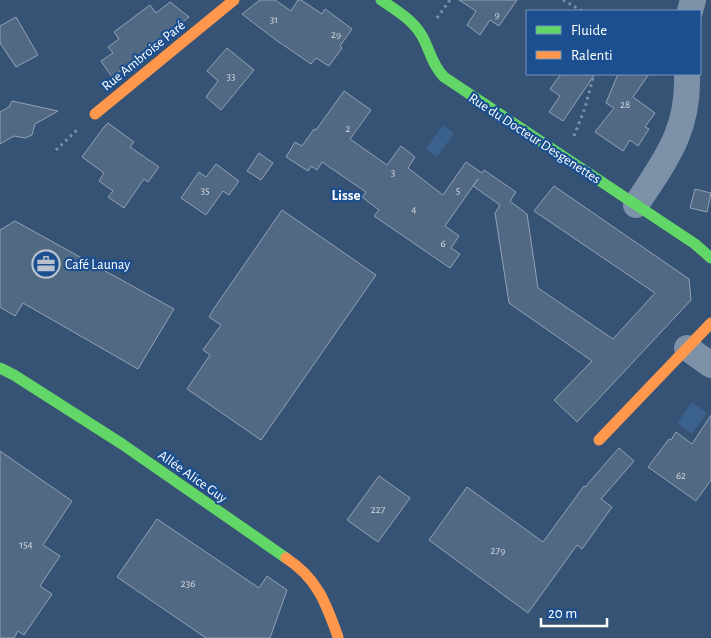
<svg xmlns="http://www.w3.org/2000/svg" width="711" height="638" font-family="'Alegreya Sans',sans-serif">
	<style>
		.water { fill: #3b618d }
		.building { fill: #526984; stroke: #92a2b6 }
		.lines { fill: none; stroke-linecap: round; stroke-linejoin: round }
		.path { stroke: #7d92a8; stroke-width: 3; stroke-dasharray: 2.5 4; stroke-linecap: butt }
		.street { stroke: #7d92a8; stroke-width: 26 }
		.fast { stroke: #63d668; stroke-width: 11 }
		.slow { stroke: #ff974d; stroke-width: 11 }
		.labels { text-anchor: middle; stroke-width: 4.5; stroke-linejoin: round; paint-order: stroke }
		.number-label { font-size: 11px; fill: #d4dae0 }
		.street-label { font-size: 14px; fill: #fff; stroke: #1b4f8f }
		.poi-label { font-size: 14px; fill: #fff; stroke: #1b4f8f; text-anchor: start }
		.neighbourhood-label { font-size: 15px; font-weight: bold; fill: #fff; stroke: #1b4f8f }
	</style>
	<rect width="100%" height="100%" fill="#365274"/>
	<path class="water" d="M443,125L454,133L437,157L426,149Z
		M692,402L707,413L692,434L677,423Z"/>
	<path class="building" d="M260,0H275L291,11L298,0H301L322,14L325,9L352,29L340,46L342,48L329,66L316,58L311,64L276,40L242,14Z
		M459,0H517L499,26L490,20L480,35L467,25L476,11Z
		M170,2L189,17L140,57L112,77L101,61L113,53L108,47L119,39L114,32L150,5L156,13Z
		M16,17L38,55L16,67L0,43V26Z
		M227,48L254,70L221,110L206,97L218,81L207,71Z
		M561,74H595L563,121L549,112L560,96L550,89Z
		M618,74H649L633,97L655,113L645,127L649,129L638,146L630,140L623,151L595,132L614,108L606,103Z
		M344,91L371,110L350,139L387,165L401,146L415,157L408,168L443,195L466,162L482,173L484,170L516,192L510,201L527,214L538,288L613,339L655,293L534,211L554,186L689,279L691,300L577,422L554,400L592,361L509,303L495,213L500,205L473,186L478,179L445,226L459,236L451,248L460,254L450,268L374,216L379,210L362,197L366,192L322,162L317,170L311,166L308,171L286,157L295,142L302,146L314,129L316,130Z
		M12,101L58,111L35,124L32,135L25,138L14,136L0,144V112L9,107Z
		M108,123L134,142L130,147L159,167L148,182L144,179L124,208L108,197L113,191L99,181L104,173L82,157L104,127Z
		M259,153L273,163L261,180L247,171Z
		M216,164L239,181L229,195L223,191L206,215L181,198L199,172L206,177Z
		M695,189L711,193L707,212L690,208Z
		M282,210L376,275L261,440L187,389L210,355L203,350L221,325L209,317L213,310Z
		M15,221L174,309L138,369L23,303L15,316L0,307V230Z
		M711,415V480L696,501L648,467L669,439L671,440L676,432L692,444Z
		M619,448L634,461L601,499L612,507L582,549L577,545L528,613L429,540L467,487L543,542L584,486L585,487Z
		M0,451L72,501L43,545L60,556L40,586L52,594L24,635L18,631L14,638H0Z
		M379,476L410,498L378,542L347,520Z
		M157,519L259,588L267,576L287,590L270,638H206L117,577Z"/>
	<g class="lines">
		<path class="path" d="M563,0L582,11
			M437,18L450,0
			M574,136L585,108L594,74
			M56,150L77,130"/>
		<path class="street" d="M690,11L693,0
			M636,205C666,159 689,131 687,74
			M687,348L711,365"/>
		<path class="fast" d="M381,0C396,10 413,20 422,36C430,50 432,65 444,77L695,244L711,258
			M0,368L14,375L122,444L286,558"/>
		<path class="slow" d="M95,114L234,0
			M599,440L711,323
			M286,558C317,578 326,603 338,637"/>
	</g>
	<defs>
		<g id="office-ring" transform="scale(1.4375)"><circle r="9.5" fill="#1b4f8f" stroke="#b9c2ce" stroke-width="1.5"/><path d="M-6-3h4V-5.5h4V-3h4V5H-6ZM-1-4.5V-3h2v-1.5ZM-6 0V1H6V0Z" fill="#b9c2ce"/></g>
	</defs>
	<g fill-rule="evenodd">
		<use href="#office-ring" x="46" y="264"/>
	</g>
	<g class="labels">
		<g class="number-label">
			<text x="497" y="18">9</text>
			<text x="274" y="23">31</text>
			<text x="336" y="38">29</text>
			<text x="231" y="80">33</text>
			<text x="625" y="108">28</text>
			<text x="348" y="132">2</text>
			<text x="393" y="176">3</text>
			<text x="205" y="194">35</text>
			<text x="458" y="194">5</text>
			<text x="414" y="213">4</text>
			<text x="443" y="247">6</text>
			<text x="681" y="479">62</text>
			<text x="378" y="513">227</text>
			<text x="26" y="548">154</text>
			<text x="498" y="554">279</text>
			<text x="188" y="587">236</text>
		</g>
		<g class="street-label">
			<text transform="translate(143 55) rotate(-39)" y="5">Rue Ambroise Paré</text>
			<text transform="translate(535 138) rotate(33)" y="5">Rue du Docteur Desgenettes</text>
			<text transform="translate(193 476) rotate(35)" y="5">Allée Alice Guy</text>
		</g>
		<g class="poi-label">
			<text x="65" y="269">Café Launay</text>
		</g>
		<g class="neighbourhood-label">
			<text x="346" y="200">Lisse</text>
		</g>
	</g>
	<rect x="526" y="10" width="175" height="65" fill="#1b4f8f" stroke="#7695bc"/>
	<rect x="536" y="26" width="25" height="8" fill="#63d668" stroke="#7695bc"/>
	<text x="571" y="35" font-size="15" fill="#ffffff">Fluide</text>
	<rect x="536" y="51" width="25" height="8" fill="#ff974d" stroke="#7695bc"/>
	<text x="571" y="60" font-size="15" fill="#ffffff">Ralenti</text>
	<path d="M541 618v8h66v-8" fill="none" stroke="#ffffff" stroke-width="2.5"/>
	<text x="548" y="618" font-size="15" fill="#ffffff" stroke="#1b4f8f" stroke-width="4" paint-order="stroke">20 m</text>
</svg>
